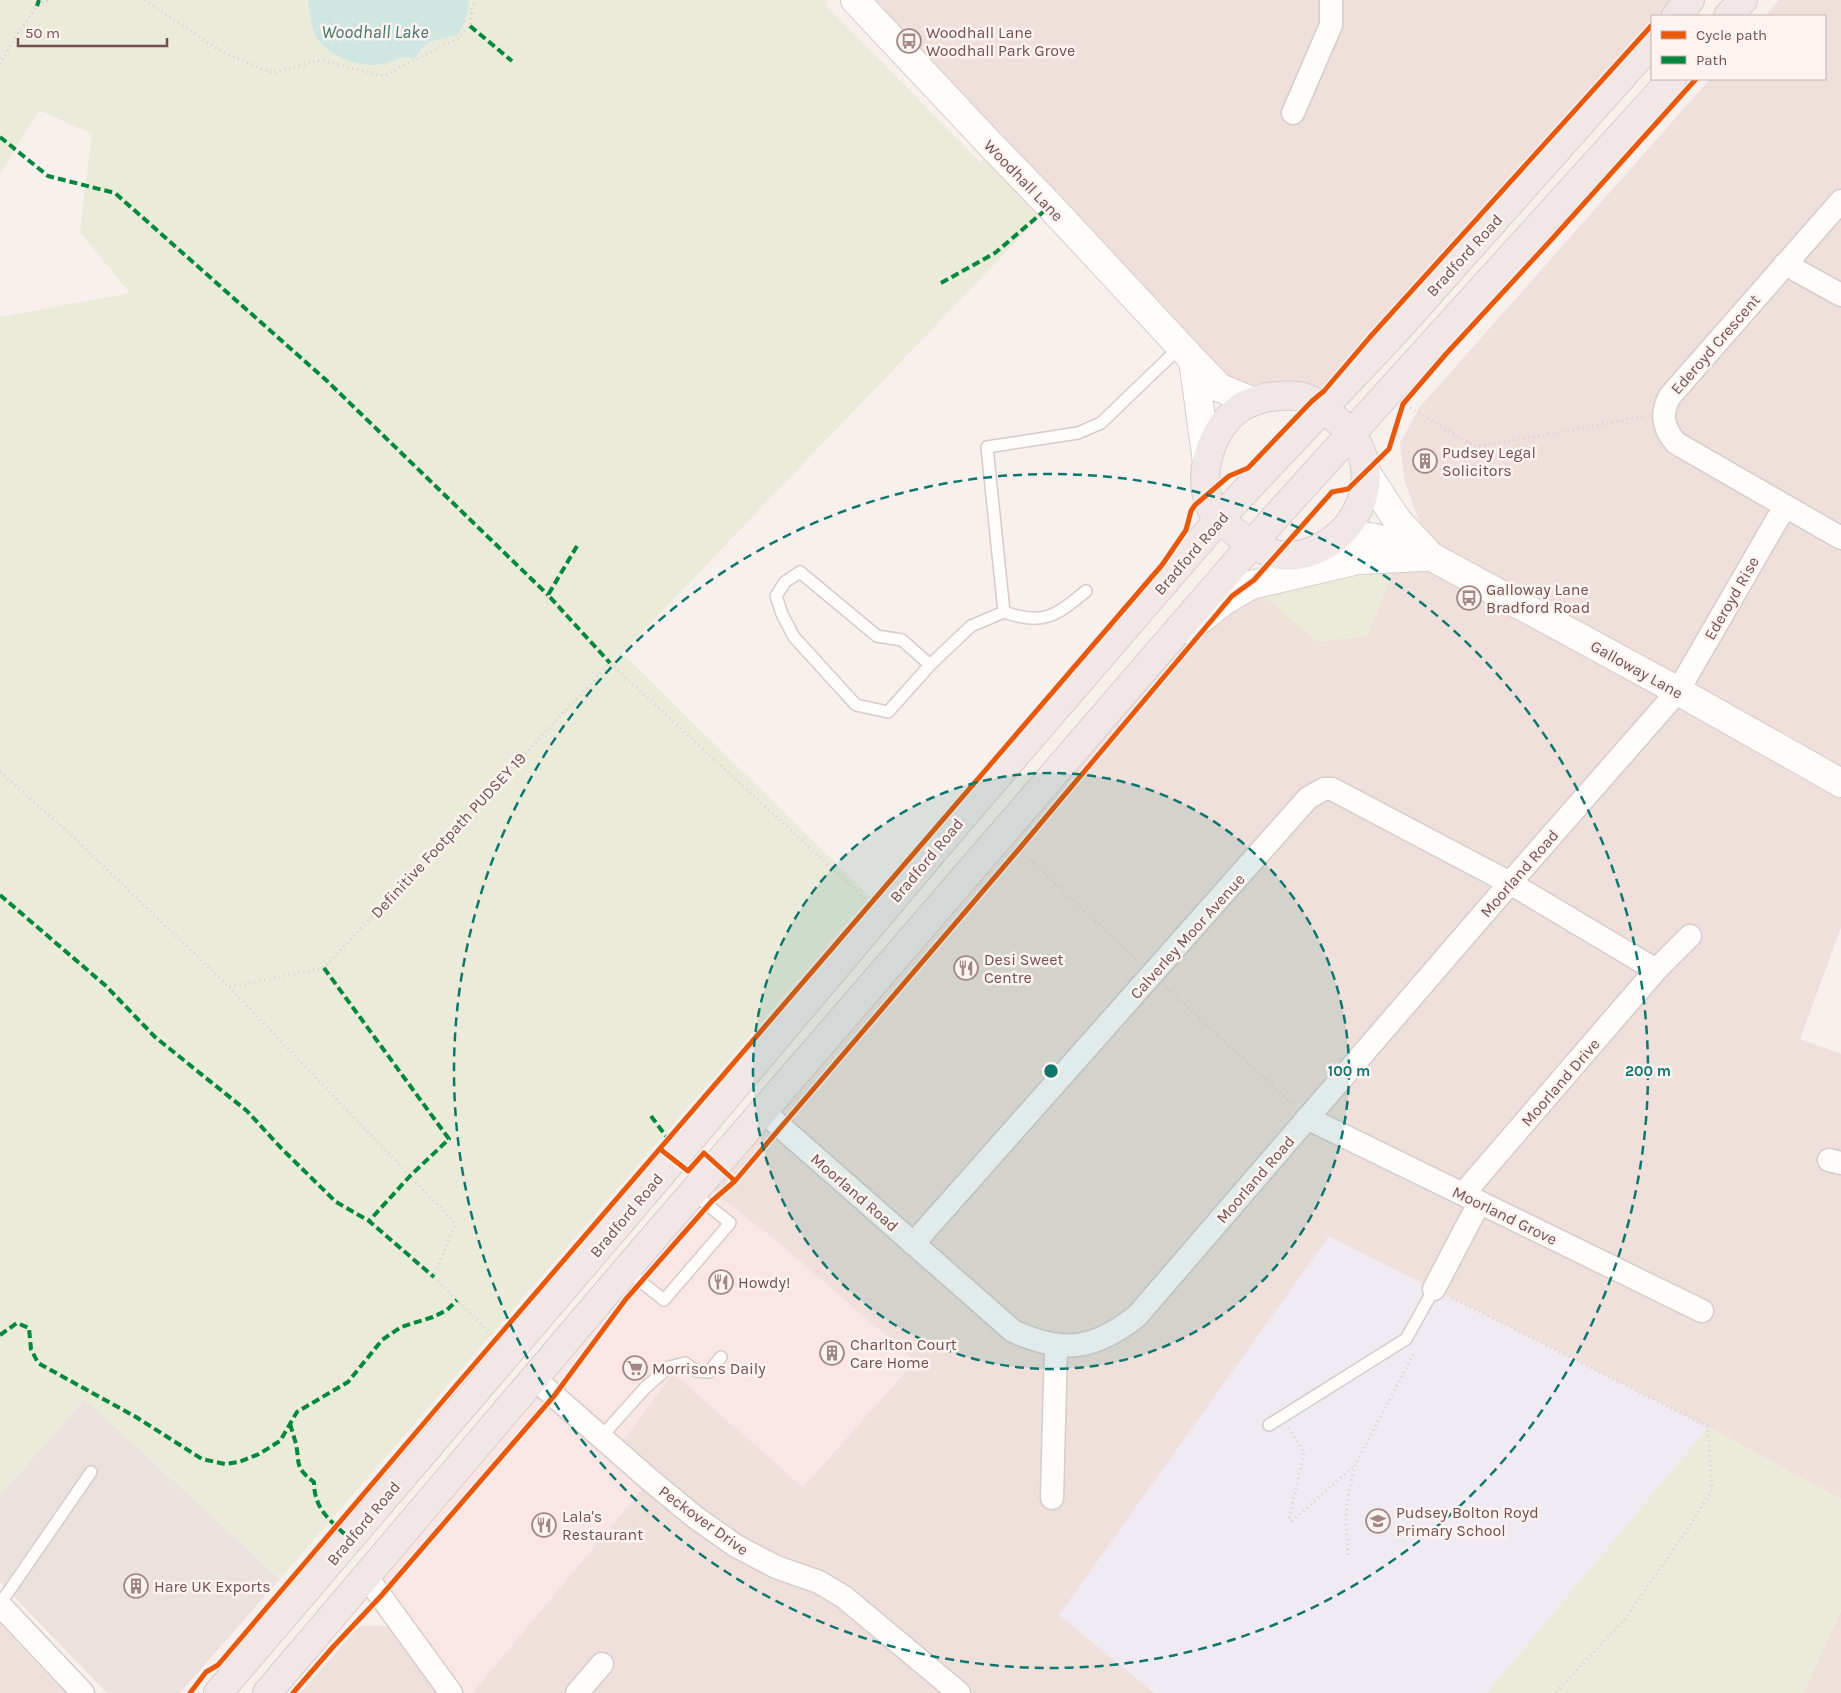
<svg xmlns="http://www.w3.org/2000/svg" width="1841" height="1693" font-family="Karla,sans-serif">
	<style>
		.residential { fill: #efe0db }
		.commercial { fill: #f9e6e5 }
		.industrial { fill: #ebe1df }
		.education { fill: #f0eaf2 }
		.green { fill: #eaebd9 }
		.water { fill: #d0e7e1 }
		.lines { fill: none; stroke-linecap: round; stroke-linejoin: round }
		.lane-casing { stroke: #d6ccca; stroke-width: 14 }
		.street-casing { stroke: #d6ccca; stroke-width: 25 }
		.secondary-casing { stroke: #d8cccb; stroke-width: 30 }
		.highway-casing { stroke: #d8cccb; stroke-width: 30 }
		.path { stroke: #d9d0cf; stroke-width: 3; stroke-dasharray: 1 4; stroke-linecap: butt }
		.lane { stroke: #fefdfc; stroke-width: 11 }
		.street { stroke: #fefdfc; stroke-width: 22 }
		.secondary { stroke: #fefdfc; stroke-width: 28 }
		.highway { stroke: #f0e7e6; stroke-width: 28 }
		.quiet { stroke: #00873e; stroke-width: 4; stroke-dasharray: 8 4; stroke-linecap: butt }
		.cycleway-casing { stroke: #fdf3f0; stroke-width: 8 }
		.cycleway { stroke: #e8590c; stroke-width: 5 }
		.ring { fill: none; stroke: #0f766e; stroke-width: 2.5; stroke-dasharray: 9 6 }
		.labels { text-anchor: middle; stroke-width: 5; stroke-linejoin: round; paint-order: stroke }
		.poi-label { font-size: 16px; fill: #73504f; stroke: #fdf3f0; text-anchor: start }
		.street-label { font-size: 16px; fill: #73504f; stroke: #fdf3f0 }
		.water-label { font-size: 18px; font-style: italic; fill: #44766e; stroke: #fdf3f0 }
		.centre { fill: #0f766e; stroke: #fdf3f0; stroke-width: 2.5 }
		.ring-label { font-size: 15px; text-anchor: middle; font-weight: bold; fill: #0f766e; stroke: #fdf3f0; stroke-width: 5; stroke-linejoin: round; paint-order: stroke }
	</style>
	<rect width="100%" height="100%" fill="#f7f0ed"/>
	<path class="residential" d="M855,0H1682L1668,16H1652V35L1323,408L1252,401Z
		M1779,0H1841V928L1800,1039L1841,1054V1499L1708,1427L1434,1289L1059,1615L1155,1693H472L649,1480L616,1450L673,1373L803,1487L915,1361L780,1244L722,1199L705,1179L1165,646L1224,601L1398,559L1432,557L1405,482L1400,443L1419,408L1710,79H1825V16H1765Z
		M1841,1611V1693H1803Z
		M0,1624L65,1693H0Z
		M359,1626H397L444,1693H300Z"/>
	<path class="commercial" d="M705,1179L722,1199L780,1244L915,1361L803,1487L673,1373L616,1450L650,1480L472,1693H444L366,1576Z"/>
	<path class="industrial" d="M85,1399L280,1579L180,1693H107L0,1582V1495Z"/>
	<path class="education" d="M1329,1236L1708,1427L1487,1693H1155L1059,1615Z"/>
	<path class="green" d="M0,0H828L826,5L981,163L990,144L1050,206L622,653L870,897L280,1579L85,1399L0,1495V317L130,293L80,232L92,134L39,110L0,174Z
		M1398,559L1367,637L1318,642L1251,585Z
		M1708,1427L1841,1499V1611L1803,1693H1487Z"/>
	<path class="water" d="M308,0H470L465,21L457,36C437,39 425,39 415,59C398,54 398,61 382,64C361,69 329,56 317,38C311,27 310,12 308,0Z"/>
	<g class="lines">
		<g class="lane-casing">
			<path id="lane" d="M1086,591C1056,616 1043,626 1004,612L987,447L1078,433L1101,423L1180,347
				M930,665L902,640L877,636L800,572L785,582L776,596L782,614L794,637L856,705L888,712L930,665L971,626L1004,612
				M626,1270L664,1300L730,1223L693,1193
				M1269,1425L1406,1339L1434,1289
				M601,1437L645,1388L669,1367L685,1363L696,1371L709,1372L721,1357
				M0,1604L91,1472"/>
		</g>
		<g class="street-casing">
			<path id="street" d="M1293,113L1331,25V0
				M1841,201L1670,396C1660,414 1663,428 1676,443L1841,538
				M1785,264L1841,295
				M1656,970L1690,936
				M764,1112L1013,1331C1063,1354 1094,1350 1137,1316L1510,883L1678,691L1785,506
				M1307,1118L1702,1311
				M1829,1160L1841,1163
				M913,1244L1308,798L1324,789H1332L1510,883L1656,970L1463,1194
				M1434,1289L1479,1203
				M535,1379L650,1480L695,1517L736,1546L776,1567L819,1582L844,1597L959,1693
				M1052,1498L1056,1345
				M366,1576L451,1693
				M0,1605L83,1693
				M577,1693L602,1664"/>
		</g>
		<g class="secondary-casing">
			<path id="secondary" d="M855,0L990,144L1050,206L1193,360L1220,388L1252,401
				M1193,360L1207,462
				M1367,474L1397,520L1426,551
				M1340,534C1378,536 1398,543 1432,557L1678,691L1841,783
				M1188,629L1224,601L1251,585L1358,560L1423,557"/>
		</g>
		<g class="highway-casing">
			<path id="highway" d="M1676,16L1690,0
				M1728,16L1743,0
				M1268,397C1279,396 1295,394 1306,398C1315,401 1323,408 1331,415C1342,424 1354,434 1360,449C1379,493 1348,543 1303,554C1274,561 1249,545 1228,526C1222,522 1216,517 1212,510C1196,476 1210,430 1240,408C1249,402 1258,400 1268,397Z
				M218,1693L674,1159L958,822L1219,519L1395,332L1652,43
				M267,1693L626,1270L1272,521L1672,79"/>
		</g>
		<path class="path" d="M145,0L219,50L272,73L320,60L383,76L458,38L470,26L472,7L476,0
			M0,64L16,36L37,6L49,0
			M1406,405L1475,447L1643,417
			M0,772L66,830L229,987L324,968L610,663L865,899
			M1018,849L1138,961
			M229,987L455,1223L434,1277L493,1336
			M1166,987L1293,1105
			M1452,1298L1708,1427L1712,1490L1685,1533L1625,1619L1555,1693
			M1289,1428L1304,1453L1289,1518L1292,1521L1355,1465
			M1348,1555L1346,1520L1347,1502L1355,1465L1414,1353"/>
		<use href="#lane" class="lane"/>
		<use href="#street" class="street"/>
		<use href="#secondary" class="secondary"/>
		<use href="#highway" class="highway"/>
		<path class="quiet" d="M37,6L39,0
			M470,26L512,61
			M0,137L48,176L115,193L326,380L548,595
			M941,283L995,253L1050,206
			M577,546L548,595L610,663
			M0,895L106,986L155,1037L247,1111L282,1149L336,1202L369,1221L434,1277
			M324,968L449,1139L410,1176L369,1221
			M651,1116L668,1139
			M0,1335L17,1323L29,1328L31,1349L38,1363L136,1417L202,1459L225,1464L239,1462L259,1454L280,1441L297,1412L348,1382L382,1340L401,1327L433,1317L447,1310L457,1300
			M290,1424C292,1430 294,1437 296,1444C300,1464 294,1467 314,1482C314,1510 331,1521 350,1539"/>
		<g class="cycleway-casing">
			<path id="cycleway" d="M660,1149L688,1171L704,1153L735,1181
				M190,1693L206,1672L218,1665L453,1389L1162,565L1186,530L1191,511L1195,505L1229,476L1248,468L1312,401L1324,391L1370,337L1652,25
				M293,1693L333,1647L381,1596L554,1396L626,1299L712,1201L735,1181L781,1127L1019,849L1232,596L1254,580L1332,492L1348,489L1389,449L1403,404L1446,354L1552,239L1696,79"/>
		</g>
		<use href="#cycleway" class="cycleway"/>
	</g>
	<circle cx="1051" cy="1071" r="298" fill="#0f766e" fill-opacity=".12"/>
	<g class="ring">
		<circle cx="1051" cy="1071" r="298"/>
		<circle cx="1051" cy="1071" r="597"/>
	</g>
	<defs>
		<g id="bus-ring" transform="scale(1.25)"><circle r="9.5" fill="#fdf3f0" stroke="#a18886" stroke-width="1.5"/><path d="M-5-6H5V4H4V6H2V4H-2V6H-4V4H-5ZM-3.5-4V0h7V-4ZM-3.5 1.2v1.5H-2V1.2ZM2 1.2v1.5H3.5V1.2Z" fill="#a18886"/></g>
		<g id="building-ring" transform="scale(1.25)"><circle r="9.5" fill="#fdf3f0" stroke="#a18886" stroke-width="1.5"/><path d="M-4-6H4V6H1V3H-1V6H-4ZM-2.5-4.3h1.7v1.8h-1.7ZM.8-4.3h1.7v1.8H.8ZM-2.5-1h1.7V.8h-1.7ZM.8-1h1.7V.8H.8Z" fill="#a18886"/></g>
		<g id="restaurant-ring" transform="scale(1.25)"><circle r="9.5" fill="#fdf3f0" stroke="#a18886" stroke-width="1.5"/><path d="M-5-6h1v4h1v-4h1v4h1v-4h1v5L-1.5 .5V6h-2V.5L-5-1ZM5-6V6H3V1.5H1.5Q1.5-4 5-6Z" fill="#a18886"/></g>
		<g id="supermarket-ring" transform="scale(1.25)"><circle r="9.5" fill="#fdf3f0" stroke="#a18886" stroke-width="1.5"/><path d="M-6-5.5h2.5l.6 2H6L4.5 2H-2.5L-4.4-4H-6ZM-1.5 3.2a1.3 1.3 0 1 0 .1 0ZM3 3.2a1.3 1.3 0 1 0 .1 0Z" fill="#a18886"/></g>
		<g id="school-ring" transform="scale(1.25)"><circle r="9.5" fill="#fdf3f0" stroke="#a18886" stroke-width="1.5"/><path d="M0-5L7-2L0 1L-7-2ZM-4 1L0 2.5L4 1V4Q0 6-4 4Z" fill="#a18886"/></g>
	</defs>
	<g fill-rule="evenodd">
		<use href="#bus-ring" x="909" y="41"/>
		<use href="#building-ring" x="1425" y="461"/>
		<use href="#bus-ring" x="1469" y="598"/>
		<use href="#restaurant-ring" x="966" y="968"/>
		<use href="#restaurant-ring" x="721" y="1282"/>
		<use href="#building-ring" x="832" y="1353"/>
		<use href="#supermarket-ring" x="635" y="1368"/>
		<use href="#school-ring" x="1378" y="1521"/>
		<use href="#restaurant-ring" x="544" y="1525"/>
		<use href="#building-ring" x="136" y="1586"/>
	</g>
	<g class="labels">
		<g class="poi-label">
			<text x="926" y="38">Woodhall Lane<tspan x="926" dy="18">Woodhall Park Grove</tspan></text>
			<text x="1442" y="458">Pudsey Legal<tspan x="1442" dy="18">Solicitors</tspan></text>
			<text x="1486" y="595">Galloway Lane<tspan x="1486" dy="18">Bradford Road</tspan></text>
			<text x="984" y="965">Desi Sweet<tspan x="984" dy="18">Centre</tspan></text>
			<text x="738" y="1288">Howdy!</text>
			<text x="850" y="1350">Charlton Court<tspan x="850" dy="18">Care Home</tspan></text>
			<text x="652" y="1374">Morrisons Daily</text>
			<text x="1396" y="1518">Pudsey Bolton Royd<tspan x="1396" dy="18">Primary School</tspan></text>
			<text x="562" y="1522">Lala's<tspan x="562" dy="18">Restaurant</tspan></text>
			<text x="154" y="1592">Hare UK Exports</text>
		</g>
		<g class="street-label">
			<text transform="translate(1024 180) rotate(46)" y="6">Woodhall Lane</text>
			<text transform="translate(1464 255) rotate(-48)" y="6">Bradford Road</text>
			<text transform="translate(1715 344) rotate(-49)" y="6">Ederoyd Crescent</text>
			<text transform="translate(1191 553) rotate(-49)" y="6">Bradford Road</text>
			<text transform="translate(1731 598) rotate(-60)" y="6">Ederoyd Rise</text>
			<text transform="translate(1637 669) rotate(29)" y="6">Galloway Lane</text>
			<text transform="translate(448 835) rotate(-47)" y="6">Definitive Footpath PUDSEY 19</text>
			<text transform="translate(926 860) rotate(-50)" y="6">Bradford Road</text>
			<text transform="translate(1519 873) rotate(-49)" y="6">Moorland Road</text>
			<text transform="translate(1187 936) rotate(-48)" y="6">Calverley Moor Avenue</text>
			<text transform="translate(1560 1082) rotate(-49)" y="6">Moorland Drive</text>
			<text transform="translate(1255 1179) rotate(-49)" y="6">Moorland Road</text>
			<text transform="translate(855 1192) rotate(41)" y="6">Moorland Road</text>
			<text transform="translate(626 1215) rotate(-50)" y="6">Bradford Road</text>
			<text transform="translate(1505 1215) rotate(26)" y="6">Moorland Grove</text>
			<text transform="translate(704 1520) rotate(36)" y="6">Peckover Drive</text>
			<text transform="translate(363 1523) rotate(-50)" y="6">Bradford Road</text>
		</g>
		<g class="water-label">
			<text x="375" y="38">Woodhall Lake</text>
		</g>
	</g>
	<circle cx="1051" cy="1071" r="8" class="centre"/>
	<g class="ring-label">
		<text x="1349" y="1076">100 m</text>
		<text x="1648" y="1076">200 m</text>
	</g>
	<rect x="1651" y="15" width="175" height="65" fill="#fdf3f0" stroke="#c6b2b0"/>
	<rect x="1661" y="31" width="25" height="8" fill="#e8590c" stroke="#c6b2b0"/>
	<text x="1696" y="40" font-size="15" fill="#73504f">Cycle path</text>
	<rect x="1661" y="56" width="25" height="8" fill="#00873e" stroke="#c6b2b0"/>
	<text x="1696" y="65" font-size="15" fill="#73504f">Path</text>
	<path d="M18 38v8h149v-8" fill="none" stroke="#73504f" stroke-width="2.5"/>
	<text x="25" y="38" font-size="15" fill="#73504f" stroke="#fdf3f0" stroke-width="4" paint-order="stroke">50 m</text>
</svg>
